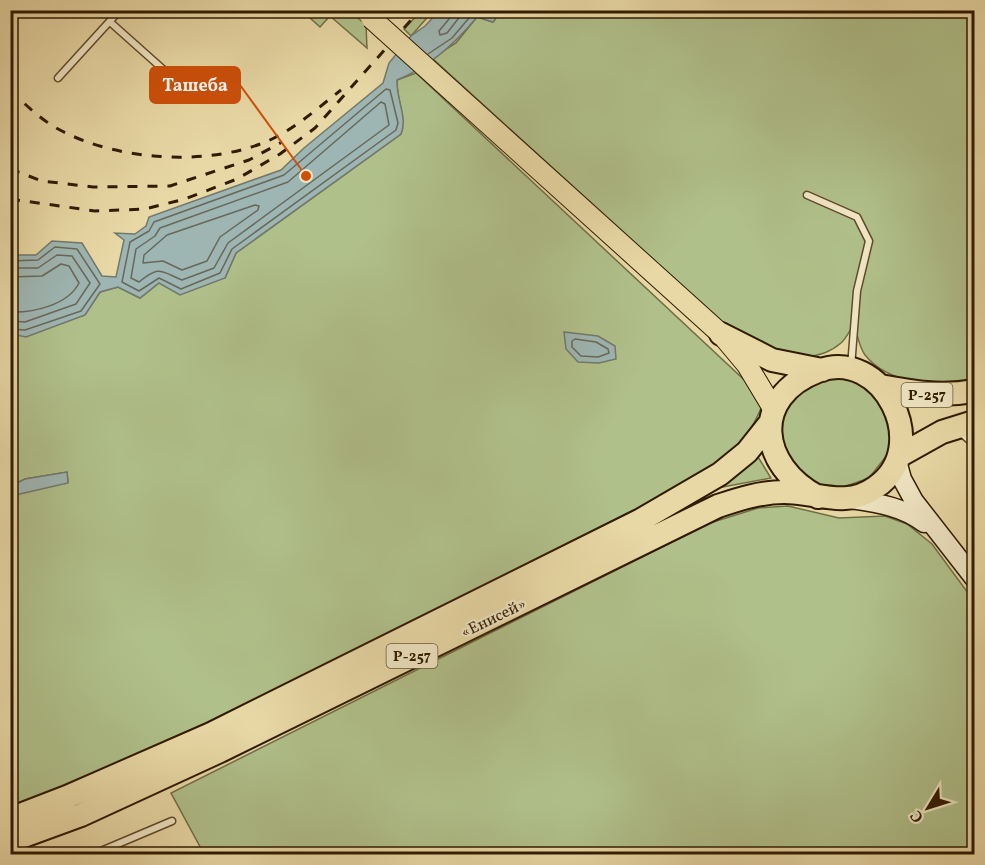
<svg xmlns="http://www.w3.org/2000/svg" width="985" height="865" font-family="Vollkorn,serif">
	<style>
		.green { fill: #b0c08a; stroke: #706e46; stroke-width: 1.5 }
		.water { fill: #9eb6b3; stroke: #72786c; stroke-width: 1.5 }
		.lines { fill: none; stroke-linecap: round; stroke-linejoin: round }
		.shore { stroke: #68685a; stroke-width: 1.5 }
		.stream { stroke: #72786c; stroke-width: 3 }
		.lane-casing { stroke: #5f4a2a; stroke-width: 9 }
		.secondary-casing { stroke: #311b01; stroke-width: 21 }
		.primary-casing { stroke: #311b01; stroke-width: 22 }
		.highway-casing { stroke: #311b01; stroke-width: 26 }
		.lane { stroke: #f0e6c4; stroke-width: 6 }
		.secondary { stroke: #f0e6c4; stroke-width: 18 }
		.primary { stroke: #e8d8a5; stroke-width: 20 }
		.highway { stroke: #e8d8a5; stroke-width: 22 }
		.rail { stroke: #311b01; stroke-width: 3; stroke-dasharray: 10 10; stroke-linecap: butt }
		.primary-bridge-casing { stroke: #311b01; stroke-width: 22; stroke-linecap: butt }
		.primary-bridge { stroke: #e8d8a5; stroke-width: 20 }
		.labels { text-anchor: middle; stroke-width: 4.5; stroke-linejoin: round; paint-order: stroke }
		.shield { fill: #f0e6c4; stroke: #6a583c; stroke-width: 1.5 }
		.shield-label { font-size: 15px; font-weight: bold; fill: #311b01 }
		.street-label { font-size: 16px; fill: #311b01; stroke: #f0e6c4 }
		.leader { fill: none; stroke: #cd500a; stroke-width: 2 }
		.callout-dot { fill: #cd500a; stroke: #f0e6c4; stroke-width: 2 }
		.callout { fill: #cd500a; stroke: #cd500a; stroke-width: 2 }
		.callout-label { font-size: 18px; text-anchor: middle; font-weight: bold; fill: #fff }
	</style>
	<rect width="100%" height="100%" fill="#e8d8a5"/>
	<filter id="stains"><feTurbulence type="fractalNoise" baseFrequency=".00333" numOctaves="4"/><feColorMatrix values="0 0 0 0 .2 0 0 0 0 .09 0 0 0 0 .02 0 0 0 .5 -.17"/></filter>
	<radialGradient id="worn" r=".72"><stop offset=".6" stop-color="#630" stop-opacity="0"/><stop offset="1" stop-color="#630" stop-opacity=".3"/></radialGradient>
	<path class="green" d="M422,10L433,11L411,36L404,29Z
		M317,11H350L366,25L367,48L330,16L320,27L310,18Z
		M501,11H974V382C941,388 889,385 865,355C859,347 857,333 854,324C850,330 846,339 841,343C805,374 758,344 725,325L432,58L456,43L477,17L493,22Z
		M416,73L755,390L761,408C753,428 741,445 724,458C644,517 544,557 455,602C309,675 164,753 11,808L10,496L68,482L67,472L25,479L11,486V334L26,336L85,315L100,292L118,287L140,298L159,283L225,278L236,253L401,134C407,117 396,99 397,80Z
		M831,375L860,380L889,412L892,441L887,455L869,478L841,488L826,487L800,475L783,451L781,422L793,395Z
		M758,457L771,478L723,487Z
		M788,506L839,518L885,516L907,524L932,544L971,597L974,605V854H204L171,793L710,523L758,508Z"/>
	<path class="water" d="M439,11H501L493,22L477,17C455,44 429,67 397,80C396,100 408,117 401,134L236,253L225,278L180,295L159,283L140,298L118,287L100,292L85,315L26,337L11,334L10,255H36L52,241L82,243L102,276L116,277L124,240L115,233L135,234L146,226L149,217L281,170L304,148L383,83L389,63L411,36L425,26Z
		M564,332L598,336L615,346L616,359L599,363L578,362L566,349Z
		M67,472L68,483L11,496V486L25,479Z"/>
	<g class="lines">
		<path class="shore" d="M451,10L449,19L439,31L440,35L447,33L465,10
			M428,54L452,38L474,12L489,14L493,10
			M386,89L390,90L398,123L396,130L232,249L220,273L181,289L159,278L139,291L122,282L130,242L149,231L154,222L284,175Z
			M381,102L385,104L389,125L228,243L214,268L182,280C160,271 160,265 139,282L131,278L136,249L155,236L160,228L288,182Z
			M255,205L259,206L258,210L220,237L207,261L182,270L163,261L143,263L144,255L167,235Z
			M10,261L38,260L55,247L77,249L100,284L81,311L25,330L10,329
			M10,268H38L57,255L72,256L90,283L76,304L25,322L10,321
			M10,277L42,276L61,264L69,266L79,283C68,305 33,313 10,312
			M575,339L596,342L608,349L609,353L598,357L581,356L572,347V341Z"/>
		<path class="stream" d="M973,10C965,29 969,48 974,67"/>
		<g class="lane-casing">
			<path id="lane" d="M110,22L183,87
				M58,78L120,10
				M807,195L857,217L869,241L857,291L851,367
				M961,433L974,444
				M94,854L172,821"/>
		</g>
		<g class="secondary-casing">
			<path id="secondary" d="M897,461L902,479L914,501L974,578
				M849,499C877,503 902,506 924,523"/>
		</g>
		<g class="primary-casing">
			<path id="primary" d="M453,92L721,334L747,365L774,410"/>
		</g>
		<g class="highway-casing">
			<path id="highway" d="M721,334L772,360L822,370
				M880,386C913,392 941,397 974,391
				M899,456L942,432L974,422
				M10,819L67,797L211,734L641,520L720,474L747,452L770,423
				M10,841L81,815L220,751L718,506C739,499 761,492 784,492C817,492 846,509 876,487C934,447 882,346 818,371C750,397 759,466 818,497"/>
		</g>
		<use href="#lane" class="lane"/>
		<use href="#secondary" class="secondary"/>
		<use href="#primary" class="primary"/>
		<use href="#highway" class="highway"/>
		<path class="rail" d="M10,90C26,105 41,120 60,130C118,161 210,167 270,140C296,128 319,107 341,90
			M10,169L42,181L93,187L170,186L249,160L282,142
			M10,199L95,211L145,209L185,199L237,179L280,154L315,128L420,10"/>
		<g class="primary-bridge-casing">
			<path id="primary-bridge" d="M371,18L453,92"/>
		</g>
		<use href="#primary-bridge" class="primary-bridge"/>
	</g>
	<g class="labels">
		<g class="shield">
			<rect x="901.5" y="383" width="51" height="24" rx="4.5"/>
			<rect x="386.5" y="644" width="51" height="24" rx="4.5"/>
		</g>
		<g class="shield-label">
			<text x="927" y="400">Р-257</text>
			<text x="412" y="661">Р-257</text>
		</g>
		<g class="street-label">
			<text transform="translate(493 617) rotate(-26)" y="6">«Енисей»</text>
		</g>
	</g>
	<path class="leader" d="M306 176L240 85"/>
	<circle class="callout-dot" cx="306" cy="176" r="6"/>
	<rect class="callout" x="150" y="67" width="90" height="36" rx="6"/>
	<g class="callout-label">
		<text x="195" y="91">Ташеба</text>
	</g>
	<rect width="985" height="865" fill="none" stroke="#e8d8a5" stroke-width="36"/>
	<rect x="12" y="12" width="961" height="841" fill="none" stroke="#311b01" stroke-width="3"/>
	<rect x="18" y="18" width="949" height="829" fill="none" stroke="#311b01" stroke-width="1.5"/>
	<g transform="translate(928 808) rotate(232)" stroke="#f0e6c4" stroke-width="4.5" paint-order="stroke">
	<path d="M0-4.5L10 22L0 15L-10 22Z" fill="#311b01"/>
	<text y="-9" font-size="16" font-weight="bold" text-anchor="middle" fill="#311b01">С</text>
	</g>
	<rect width="100%" height="100%" filter="url(#stains)"/>
	<rect width="100%" height="100%" fill="url(#worn)"/>
</svg>
